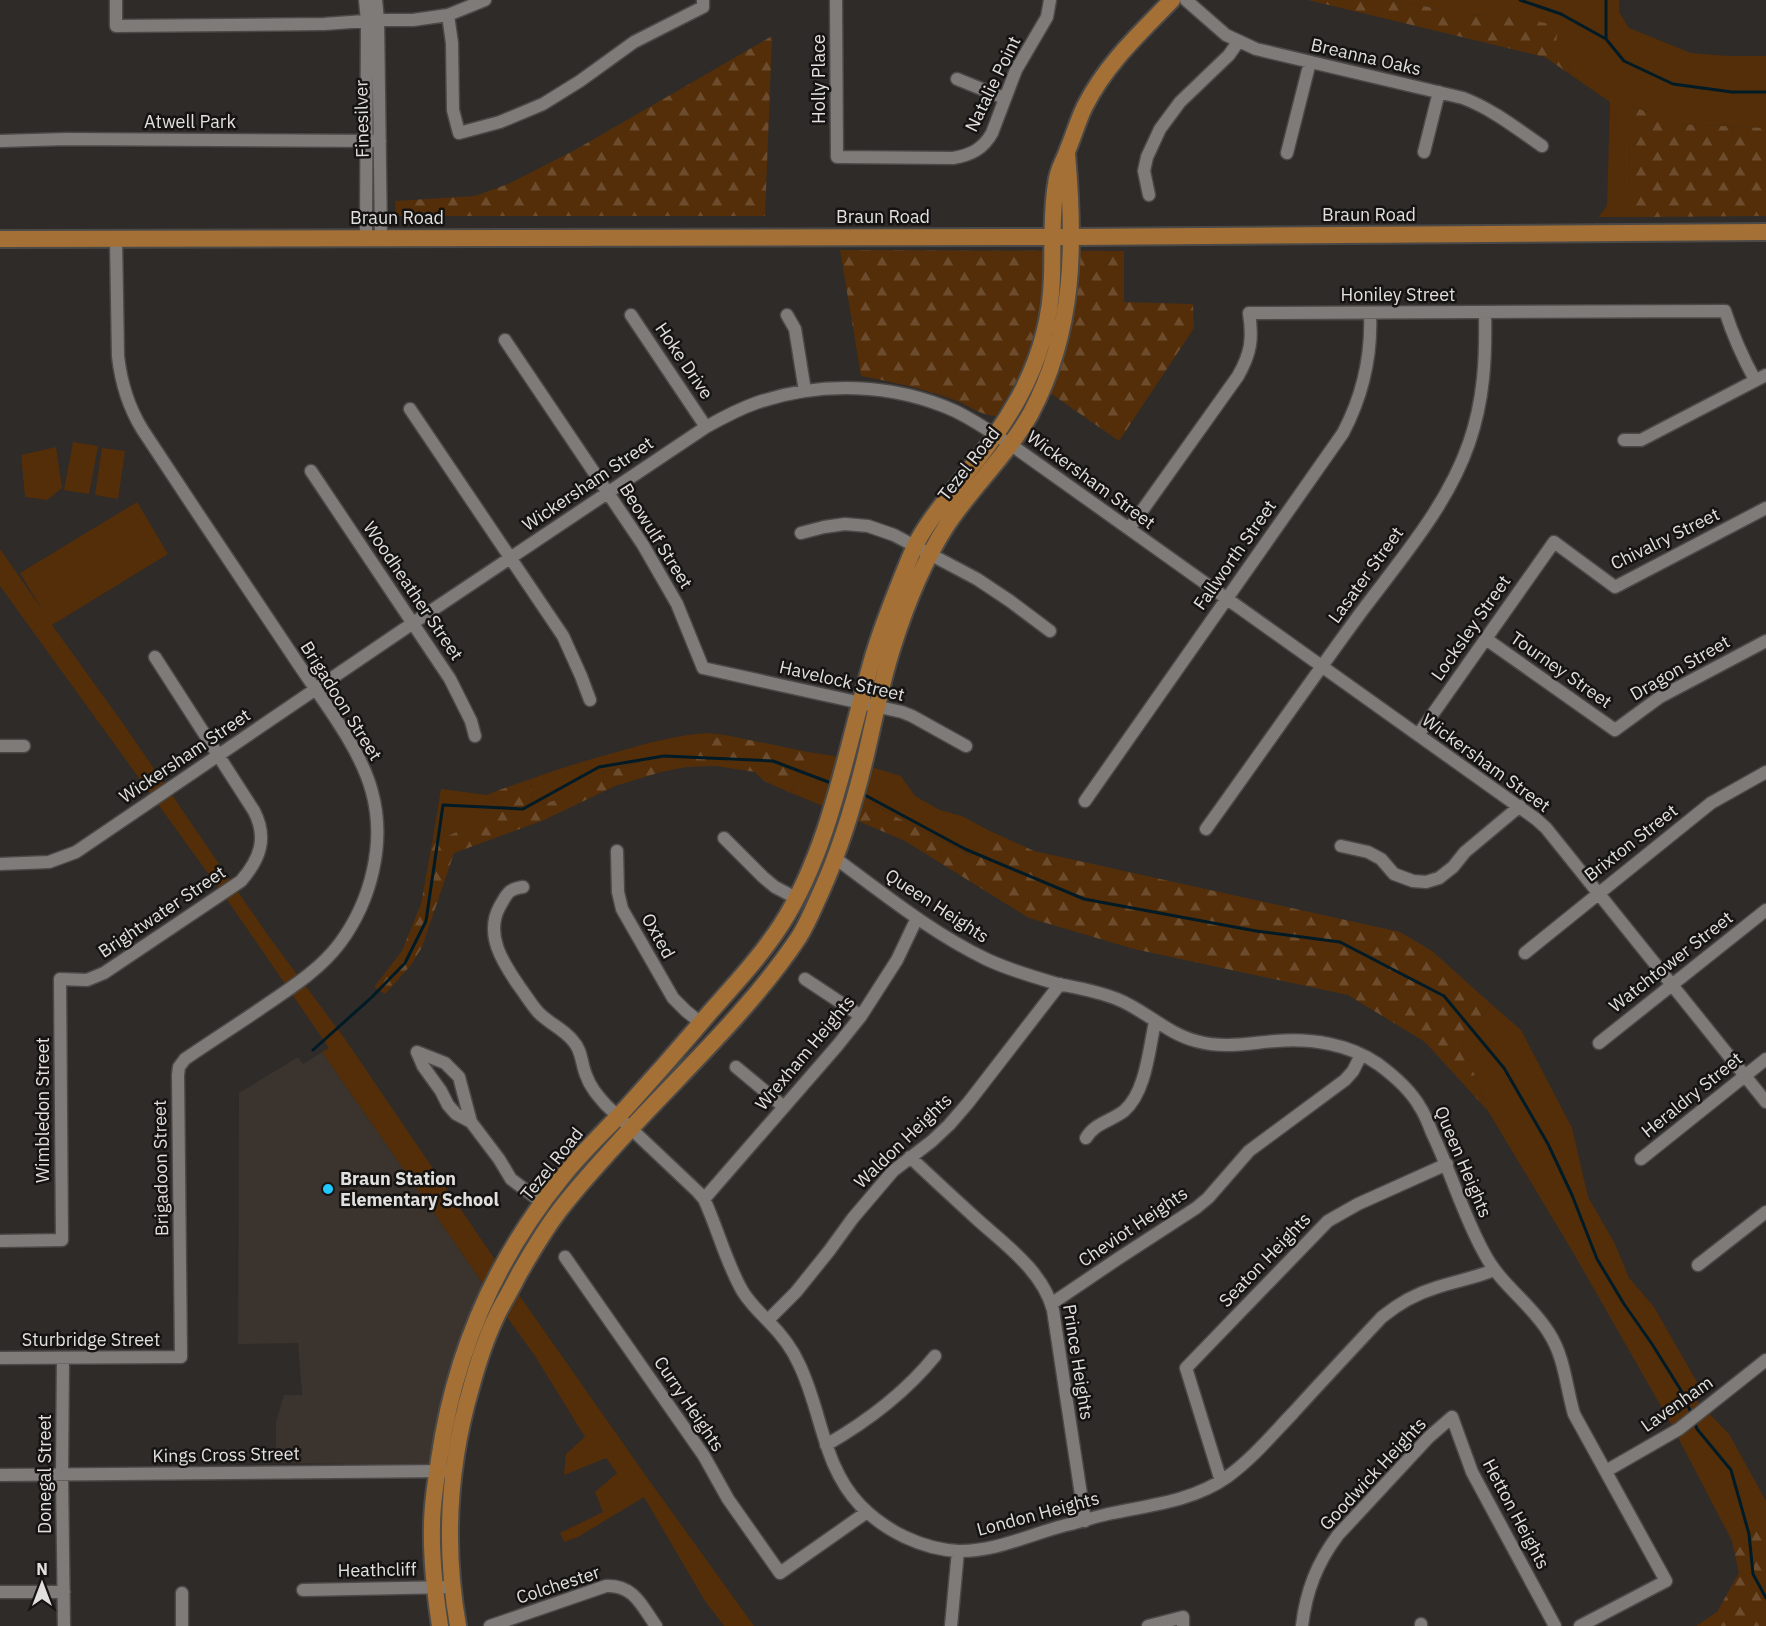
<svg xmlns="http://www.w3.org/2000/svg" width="1766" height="1626" font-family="'IBM Plex Sans',sans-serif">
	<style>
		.built { fill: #3b332d }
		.green { fill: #542e09 }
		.forest { fill: url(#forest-firs) }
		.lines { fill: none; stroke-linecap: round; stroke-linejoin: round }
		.stream { stroke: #001b26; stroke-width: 3 }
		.minor-casing { stroke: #4b4947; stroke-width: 15 }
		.major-casing { stroke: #4b4947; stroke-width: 20 }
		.minor { stroke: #7f7b79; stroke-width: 12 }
		.major { stroke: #a47035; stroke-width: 16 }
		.poi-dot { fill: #20c9fd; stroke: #151413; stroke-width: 2 }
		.labels { text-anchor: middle; stroke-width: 5; stroke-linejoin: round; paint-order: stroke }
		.street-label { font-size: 18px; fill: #e2e0df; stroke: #151413 }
		.poi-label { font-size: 18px; font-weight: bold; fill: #e2e0df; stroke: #151413; text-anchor: start }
	</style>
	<defs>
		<pattern id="forest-firs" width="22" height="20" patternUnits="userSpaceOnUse" patternTransform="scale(1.5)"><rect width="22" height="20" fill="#542e09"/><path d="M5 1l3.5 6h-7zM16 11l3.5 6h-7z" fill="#6c4c2c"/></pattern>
	</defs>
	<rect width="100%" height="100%" fill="#2e2b29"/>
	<path class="built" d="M322,1052L484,1285L444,1385L432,1452L428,1465L276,1463V1422L284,1395H302L298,1343L238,1344L239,1093L298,1057L303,1064Z"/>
	<path class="green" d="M1391,0H1619V12L1629,28L1691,53L1729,56H1766V128L1678,124L1629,105L1630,206L1643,217H1598L1607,206L1610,102L1568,73L1572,60L1497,12L1476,16Z
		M73,442L98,446L89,494L64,490Z
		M56,447L62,488L47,500L25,497L21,455Z
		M102,448L125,451L118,499L95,495Z
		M137,502L168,554L52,625L122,722L267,934L345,1039L519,1295L646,1476L754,1626H724L705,1601L644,1497L578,1537L564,1542L560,1533L603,1512L595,1492L617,1473L606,1458L564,1475L566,1454L585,1437L535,1356L484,1285L322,1052L329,1048L228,901L0,586V549L43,611L20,573Z
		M708,733L725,735L684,749L686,767L661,772L639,762L605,772L573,793L532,809L531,779C560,768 588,760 617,752C647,743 676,735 708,733Z
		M808,752L835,756L901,776L915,796L940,810L962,816L990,831L972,856L862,799L823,806L791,793Z
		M441,789L487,795L499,790L483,820L432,843Z
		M1491,1004L1521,1030L1572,1128L1588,1197L1615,1244L1629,1278L1654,1307L1698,1384V1402L1729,1434L1766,1501V1507L1732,1541L1670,1422L1574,1254L1488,1111L1462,1041Z"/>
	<path class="forest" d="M1308,0H1391L1476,16L1497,12L1558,26L1556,45L1572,60L1568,73L1545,57Z
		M772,36L765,216H396L395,201L475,196L508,184L575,150Z
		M1629,105L1678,124L1766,128V216L1643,217L1630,206Z
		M840,250L1124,251V302L1193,304L1194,328L1119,441L1053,395L1015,384L996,416C981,416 970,406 957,401C926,389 893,382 861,376Z
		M725,735L808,752L791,793L764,781L755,772L716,766L686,767L684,749Z
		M640,762L661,772L615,786L544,820L454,853L422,947L411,965L385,994L374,987L402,951L421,904L432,843L483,820L499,790L531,779L532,809L573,793L605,772Z
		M862,799L971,856L990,831L1034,851L1400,932L1432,951L1491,1004L1462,1041L1488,1111L1425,1042L1348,995L1134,949L1029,918L905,841L856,820Z
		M1766,1507V1626H1696L1717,1612L1739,1573L1732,1541Z"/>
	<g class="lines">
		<path class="stream" d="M1520,0L1561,14L1606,39L1624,61L1673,84L1732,92H1766
			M1606,39V0
			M863,794L965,849L1084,899L1256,931L1340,942L1444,996L1504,1068L1548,1144L1572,1195L1597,1259L1624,1304L1652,1344L1682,1392L1692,1415
			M313,1050L372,997L405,963L426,921L443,805L523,809L599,767L664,756L773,761L831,783
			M1694,1421L1697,1429L1731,1470L1749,1534L1753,1574L1766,1598"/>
		<g class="minor-casing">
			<path id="minor" d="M116,0V26L324,24L378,20H413L448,15L485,0
				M365,0L367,21L366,238
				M376,0L378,20L381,238
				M836,0L837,157L953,158C971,155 983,149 992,133L1016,70L1047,17L1050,0
				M1186,0L1226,35L1256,49L1463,98C1492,109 1516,128 1542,146
				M448,15L452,43L453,110L459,133L500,122L543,104L580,81L634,42L703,7V0
				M957,79L1004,98
				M0,141L67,139L380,141
				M1424,152L1439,92
				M1287,153L1310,62
				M1149,195L1144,171L1147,157L1160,129L1180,102L1229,55L1238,42
				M631,315L706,427
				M787,315L795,329L805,391
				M505,340L643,545L677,604L703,668L902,712L912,716L966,746
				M410,409L563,636L581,676L590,700
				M1624,440H1641L1766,375
				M311,471L450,679L471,721L475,736
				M1129,529L1238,376C1251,353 1253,339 1249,313L1725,311C1733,336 1743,358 1755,380
				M801,533L824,527L845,524L868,526L894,535L977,579L1010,601L1050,631
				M1486,639L1615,730L1660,697L1766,641
				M1418,735L1554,542L1615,587L1766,508
				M0,746H24
				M1085,801L1343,433C1363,395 1372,357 1370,313
				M1206,829C1257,758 1307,686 1359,615C1399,561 1447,507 1469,443C1484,400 1486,358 1485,313
				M724,838L763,877L775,887L796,898
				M1341,846L1368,852L1381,859L1394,874L1413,881L1426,882L1439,878L1453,867L1465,852L1520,806
				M617,851L618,892L622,909L673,998L686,1011L701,1023
				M835,858C884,894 932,933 986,959C1009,970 1034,977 1058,984C1078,988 1097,991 1117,999C1145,1010 1166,1033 1196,1041C1224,1049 1249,1043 1276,1041C1311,1038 1349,1044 1378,1064C1393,1075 1411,1091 1420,1107C1426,1116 1429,1126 1433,1135C1451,1173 1463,1214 1483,1251C1500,1285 1530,1302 1549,1333C1565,1358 1566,1387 1574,1414L1666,1581L1580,1626
				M0,864L49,862L76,852L413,623L706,427C722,418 739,409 756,403C820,381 893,383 955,411C974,420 992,433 1010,444L1536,819L1546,828L1766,1102
				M523,887C508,889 507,894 500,906C484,934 503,963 519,986C525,994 531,1004 538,1012C548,1023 564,1029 573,1041C582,1050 581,1063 586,1075C590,1087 598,1096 606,1105L698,1192L704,1199C718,1229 726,1263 743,1292C750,1303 759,1312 768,1321C781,1334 792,1348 799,1364C822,1411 822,1465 860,1505C885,1531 922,1549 958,1551C995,1552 1031,1534 1066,1525C1080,1522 1094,1517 1108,1514C1149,1505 1191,1502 1227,1477C1252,1459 1272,1435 1293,1413C1322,1381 1352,1349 1382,1317C1398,1304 1415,1294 1435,1288C1455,1281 1475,1278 1494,1270
				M1525,953L1711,803L1766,772
				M805,979L861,1016
				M1599,1043L1766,910
				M417,1052L445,1063L459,1077L471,1122L499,1159L511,1179L543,1203
				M417,1052L423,1066L441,1091L448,1105L456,1114L471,1122
				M736,1067L784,1107
				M1086,1138C1095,1123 1111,1121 1124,1111C1146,1092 1149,1049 1155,1022
				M910,1157C933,1179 956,1200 979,1221C1007,1246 1043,1272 1053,1310L1085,1521
				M1641,1159L1766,1059
				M704,1199L837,1046L861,1016L897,960L917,918
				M0,1241L62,1240L60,979L87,980L104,973L241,881C260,859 268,838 254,811L155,657
				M565,1257L704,1456L728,1499L780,1573L867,1512
				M1698,1265L1766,1212
				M1051,1304L1119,1258L1196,1208L1208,1198L1249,1151L1345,1080L1353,1071L1361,1055
				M768,1320L796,1292L829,1251L853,1218L893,1171L932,1141L949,1125L968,1103L1060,984
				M0,1358L181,1357L178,1075L179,1067L185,1059C210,1042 235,1026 260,1009C289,989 319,971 340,943C371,901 386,843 372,792C360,746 319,696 293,656C242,580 192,505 142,429C128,406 121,383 118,356L116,239
				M63,1358L62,1475L64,1626
				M826,1445C868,1421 905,1393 935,1356
				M1606,1471L1679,1429L1766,1360
				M0,1475L446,1471
				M1221,1481L1186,1368L1328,1221L1358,1204L1447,1164
				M303,1590L451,1587
				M0,1592H64
				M182,1593V1626
				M1421,1624V1626
				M490,1626L606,1586C633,1584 642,1606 656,1626
				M951,1626L958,1551
				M1148,1626L1183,1617V1626
				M1302,1626C1306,1591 1317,1563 1338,1535L1429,1437L1452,1417L1472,1472L1555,1626"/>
		</g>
		<g class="major-casing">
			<path id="major" d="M0,239L1072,237L1766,232
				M440,1626C435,1593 431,1559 432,1525C432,1503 436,1482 439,1460C454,1355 495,1259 563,1176C582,1152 605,1131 626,1108C655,1076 683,1044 711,1011C735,984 761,956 781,925C830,849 846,750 871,664C879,634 891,605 902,577C908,563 913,548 921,535C934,513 950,495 965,475C984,452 1003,426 1018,399C1039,361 1051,320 1052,276C1053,245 1051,214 1056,184C1058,167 1063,164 1068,149C1074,135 1078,120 1085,106C1106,64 1140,33 1172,0
				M458,1626C444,1546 448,1467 471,1388C478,1362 487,1335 499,1311C506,1298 513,1286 519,1274C531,1253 544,1231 559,1211C582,1181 609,1152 635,1124C691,1064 753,1006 799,937C808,923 814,907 821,892C840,850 854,804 865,759C874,721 881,683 893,646C906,605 923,562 947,525C973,486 1008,454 1031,413C1075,330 1075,245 1067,154"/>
		</g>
		<use href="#minor" class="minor"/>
		<use href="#major" class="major"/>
	</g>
	<circle class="poi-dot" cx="328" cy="1189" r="6"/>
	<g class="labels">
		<g class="street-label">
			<text transform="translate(1366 57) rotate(13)" y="6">Breanna Oaks</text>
			<text transform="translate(819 79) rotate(-90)" y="6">Holly Place</text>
			<text transform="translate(993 84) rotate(-64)" y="6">Natalie Point</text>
			<text transform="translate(362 119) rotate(-91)" y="6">Finesilver</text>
			<text x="190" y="128">Atwell Park</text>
			<text x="1369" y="221">Braun Road</text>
			<text x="883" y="223">Braun Road</text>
			<text x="397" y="224">Braun Road</text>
			<text x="1398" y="301">Honiley Street</text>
			<text transform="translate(684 361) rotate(56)" y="6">Hoke Drive</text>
			<text transform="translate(969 464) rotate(-52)" y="6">Tezel Road</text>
			<text transform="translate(1091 480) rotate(36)" y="6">Wickersham Street</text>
			<text transform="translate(588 484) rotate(-34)" y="6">Wickersham Street</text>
			<text transform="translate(656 536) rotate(58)" y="6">Beowulf Street</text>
			<text transform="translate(1665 539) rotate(-26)" y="6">Chivalry Street</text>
			<text transform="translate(1235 555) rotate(-55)" y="6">Fallworth Street</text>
			<text transform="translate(1366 575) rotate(-54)" y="6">Lasater Street</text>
			<text transform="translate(413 591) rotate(56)" y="6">Woodheather Street</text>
			<text transform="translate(1471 628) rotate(-55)" y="6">Locksley Street</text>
			<text transform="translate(1680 668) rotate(-30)" y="6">Dragon Street</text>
			<text transform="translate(1561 670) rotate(35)" y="6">Tourney Street</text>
			<text transform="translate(842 681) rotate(13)" y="6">Havelock Street</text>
			<text transform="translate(341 701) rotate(58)" y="6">Brigadoon Street</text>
			<text transform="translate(185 756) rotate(-34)" y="6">Wickersham Street</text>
			<text transform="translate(1486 763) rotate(36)" y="6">Wickersham Street</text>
			<text transform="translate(1631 843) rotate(-38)" y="6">Brixton Street</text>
			<text transform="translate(937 906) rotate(33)" y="6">Queen Heights</text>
			<text transform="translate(162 912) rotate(-34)" y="6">Brightwater Street</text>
			<text transform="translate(658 936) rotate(61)" y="6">Oxted</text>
			<text transform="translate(1671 962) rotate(-38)" y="6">Watchtower Street</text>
			<text transform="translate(805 1053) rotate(-50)" y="6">Wrexham Heights</text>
			<text transform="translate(1692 1095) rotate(-39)" y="6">Heraldry Street</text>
			<text transform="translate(43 1110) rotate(-90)" y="6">Wimbledon Street</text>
			<text transform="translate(903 1141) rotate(-44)" y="6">Waldon Heights</text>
			<text transform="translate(1463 1162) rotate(67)" y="6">Queen Heights</text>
			<text transform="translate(552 1164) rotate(-51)" y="6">Tezel Road</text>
			<text transform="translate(161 1168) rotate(-91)" y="6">Brigadoon Street</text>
			<text transform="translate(1133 1227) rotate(-34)" y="6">Cheviot Heights</text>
			<text transform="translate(1265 1260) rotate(-46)" y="6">Seaton Heights</text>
			<text x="91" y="1346">Sturbridge Street</text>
			<text transform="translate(1078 1362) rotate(81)" y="6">Prince Heights</text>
			<text transform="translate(689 1404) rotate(56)" y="6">Curry Heights</text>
			<text transform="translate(1677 1404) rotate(-35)" y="6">Lavenham</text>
			<text transform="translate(226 1455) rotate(-1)" y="6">Kings Cross Street</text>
			<text transform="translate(45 1474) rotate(-90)" y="6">Donegal Street</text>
			<text transform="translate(1373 1474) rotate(-47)" y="6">Goodwick Heights</text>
			<text transform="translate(1038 1514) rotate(-15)" y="6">London Heights</text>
			<text transform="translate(1516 1514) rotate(62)" y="6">Hetton Heights</text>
			<text transform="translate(377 1570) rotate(-1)" y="6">Heathcliff</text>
			<text transform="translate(558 1585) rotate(-18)" y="6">Colchester</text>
		</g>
		<g class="poi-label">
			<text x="340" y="1185">Braun Station<tspan x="340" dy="21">Elementary School</tspan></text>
		</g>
	</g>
	<g transform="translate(42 1584)" stroke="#151413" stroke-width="4.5" paint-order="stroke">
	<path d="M0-4.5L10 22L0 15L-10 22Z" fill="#e2e0df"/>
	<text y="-9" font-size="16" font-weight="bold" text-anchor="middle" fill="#e2e0df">N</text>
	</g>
</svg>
